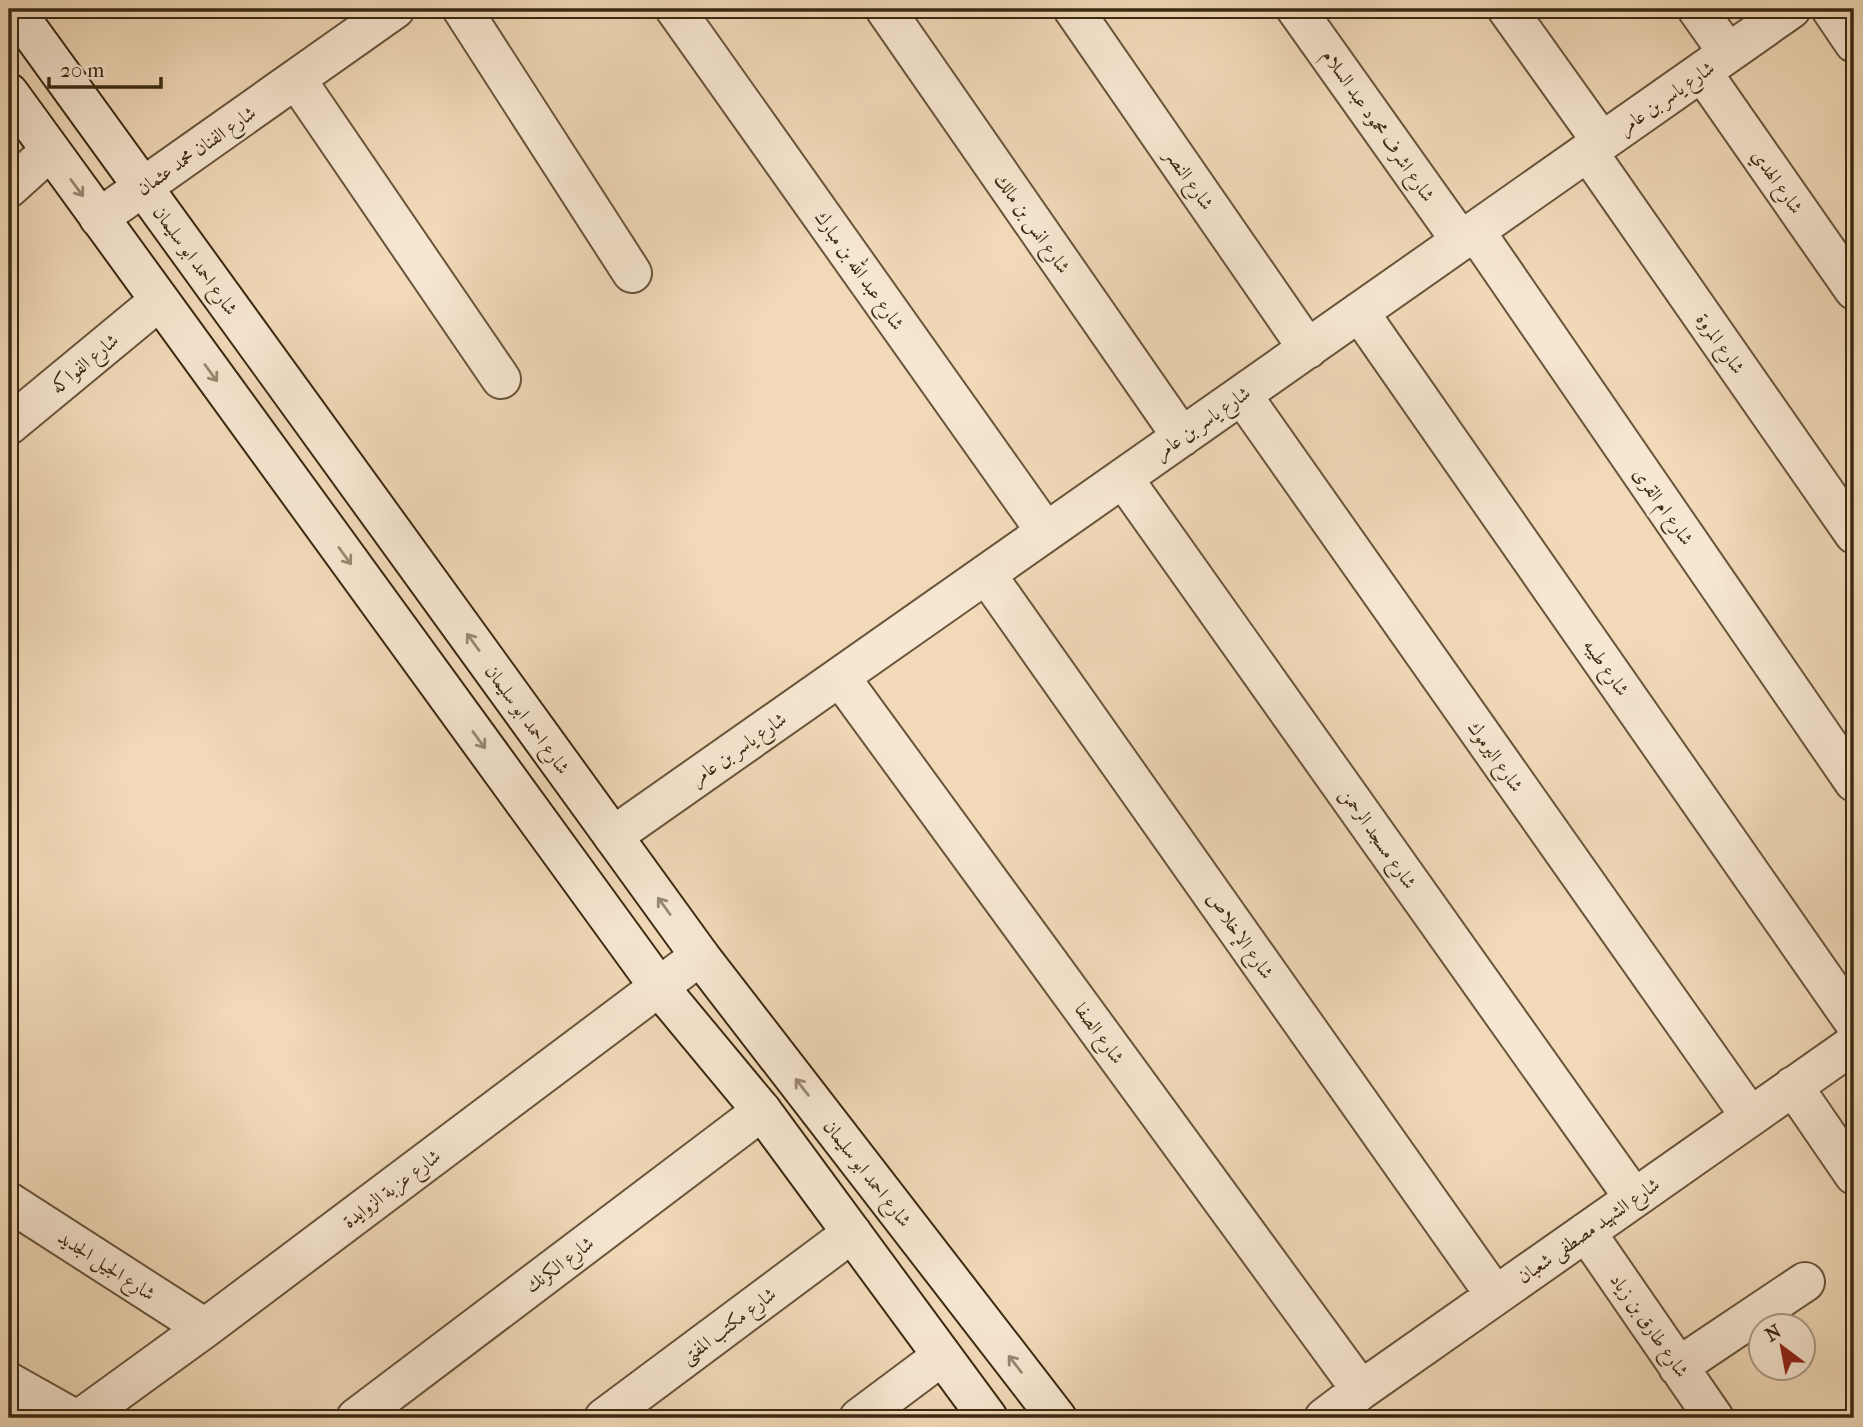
<svg xmlns="http://www.w3.org/2000/svg" width="1863" height="1427" font-family="'IM FELL French Canon',Amiri,serif">
	<style>
		.lines { fill: none; stroke-linecap: round; stroke-linejoin: round }
		.minor-casing { stroke: #68553b; stroke-width: 42 }
		.secondary-casing { stroke: #3a2911; stroke-width: 42 }
		.minor { stroke: #f7e7d2; stroke-width: 38 }
		.secondary { stroke: #f7e7d2; stroke-width: 38 }
		.oneway { stroke: #988872 }
		.labels { text-anchor: middle; stroke-width: 5; stroke-linejoin: round; paint-order: stroke }
		.street-label { font-size: 19px; fill: #3a2911; stroke: #f7e7d2 }
	</style>
	<rect width="100%" height="100%" fill="#f2dab9"/>
	<filter id="stains"><feTurbulence type="fractalNoise" baseFrequency=".00286" numOctaves="4"/><feColorMatrix values="0 0 0 0 .2 0 0 0 0 .09 0 0 0 0 .02 0 0 0 .5 -.17"/></filter>
	<radialGradient id="worn" r=".72"><stop offset=".6" stop-color="#630" stop-opacity="0"/><stop offset="1" stop-color="#630" stop-opacity=".3"/></radialGradient>
	<g class="lines">
		<g class="minor-casing">
			<path id="minor" d="M462,9L632,273
				M675,9L1046,532
				M885,9L1182,437
				M1073,9L1308,349
				M1296,9L1461,241
				M1507,9L1602,142
				M1697,9L1728,53
				M1831,9L1854,43
				M1702,72L1854,290
				M296,79L501,379
				M1588,152L1854,534
				M9,188L50,151
				M99,218L395,9
				M1475,231L1854,782
				M1359,312L1854,1022
				M1242,395L1750,1116
				M9,425L159,301
				M1123,478L1634,1198
				M986,574L1495,1295
				M840,677L1361,1390
				M613,836L1791,9
				M1793,1086L1854,1175
				M9,1202L205,1328
				M1586,1232L1714,1418
				M1678,1367L1805,1282
				M9,1382L73,1418
				M81,1418L205,1328L700,956
				M356,1418L762,1111
				M604,1418L852,1233
				M859,1418L942,1356
				M1324,1418L1361,1390L1854,1044"/>
		</g>
		<g class="secondary-casing">
			<path id="secondary" d="M14,9L700,956L1057,1418
				M9,93L659,987L762,1111L988,1418"/>
		</g>
		<use href="#minor" class="minor"/>
		<use href="#secondary" class="secondary"/>
	</g>
	<defs><path id="oneway-shaft" d="M-6 0H5M1.5-3L5.5 0L1.5 3" fill="none" stroke-width="1.6" stroke-linecap="round" stroke-linejoin="round" transform="scale(1.75)"/></defs>
	<g class="oneway">
		<use href="#oneway-shaft" transform="translate(77 188) rotate(54)"/>
		<use href="#oneway-shaft" transform="translate(211 373) rotate(54)"/>
		<use href="#oneway-shaft" transform="translate(345 556) rotate(54)"/>
		<use href="#oneway-shaft" transform="translate(473 642) rotate(-126)"/>
		<use href="#oneway-shaft" transform="translate(479 740) rotate(54)"/>
		<use href="#oneway-shaft" transform="translate(664 906) rotate(-126)"/>
		<use href="#oneway-shaft" transform="translate(802 1087) rotate(-128)"/>
		<use href="#oneway-shaft" transform="translate(1015 1364) rotate(-128)"/>
	</g>
	<g class="labels">
		<g class="street-label">
			<text transform="translate(1666 97) rotate(-35)" y="7">شارع ياسر بن عامر</text>
			<text transform="translate(1379 125) rotate(55)" y="7">شارع اشرف محمود عبد السلام</text>
			<text transform="translate(196 150) rotate(-35)" y="7">شارع الفنان محمد عثمان</text>
			<text transform="translate(1190 179) rotate(55)" y="7">شارع النصر</text>
			<text transform="translate(1778 181) rotate(55)" y="7">شارع الهدي</text>
			<text transform="translate(1033 223) rotate(55)" y="7">شارع انس بن مالك</text>
			<text transform="translate(196 260) rotate(54)" y="7">شارع احمد ابو سليمان</text>
			<text transform="translate(860 270) rotate(55)" y="7">شارع عبد الله بن مبارك</text>
			<text transform="translate(1721 343) rotate(55)" y="7">شارع المروة</text>
			<text transform="translate(84 363) rotate(-40)" y="7">شارع الفواكه</text>
			<text transform="translate(1202 422) rotate(-35)" y="7">شارع ياسر بن عامر</text>
			<text transform="translate(1664 506) rotate(55)" y="7">شارع ام القرى</text>
			<text transform="translate(1607 667) rotate(55)" y="7">شارع طيبه</text>
			<text transform="translate(528 719) rotate(54)" y="7">شارع احمد ابو سليمان</text>
			<text transform="translate(738 748) rotate(-35)" y="7">شارع ياسر بن عامر</text>
			<text transform="translate(1496 756) rotate(55)" y="7">شارع اليرموك</text>
			<text transform="translate(1379 838) rotate(55)" y="7">شارع مسجد الرحمن</text>
			<text transform="translate(1241 935) rotate(55)" y="7">شارع الإخلاص</text>
			<text transform="translate(1100 1033) rotate(54)" y="7">شارع الصفا</text>
			<text transform="translate(868 1173) rotate(52)" y="7">شارع احمد ابو سليمان</text>
			<text transform="translate(391 1188) rotate(-37)" y="7">شارع عزبة الزوايدة</text>
			<text transform="translate(1588 1230) rotate(-35)" y="7">شارع الشهيد مصطفى شعبان</text>
			<text transform="translate(559 1264) rotate(-37)" y="7">شارع الكرنك</text>
			<text transform="translate(107 1265) rotate(33)" y="7">شارع الجيل الجديد</text>
			<text transform="translate(728 1325) rotate(-37)" y="7">شارع مكتب المفتى</text>
			<text transform="translate(1650 1325) rotate(55)" y="7">شارع طارق بن زياد</text>
		</g>
	</g>
	<rect width="1863" height="1427" fill="none" stroke="#f2dab9" stroke-width="35"/>
	<rect x="10" y="10" width="1842" height="1406" fill="none" stroke="#3a2911" stroke-width="3.5"/>
	<rect x="18" y="18" width="1828" height="1392" fill="none" stroke="#3a2911" stroke-width="2"/>
	<g transform="translate(1782 1347) rotate(328)"><circle r="33" fill="#f7e7d2" stroke="#ab9b85" stroke-width="2"/>
	<path d="M0-5L12 26L0 18L-12 26Z" fill="#8f2418"/>
	<text y="-10" font-size="19" font-weight="bold" text-anchor="middle" fill="#3a2911">N</text>
	</g>
	<path d="M49 77v10h112v-10" fill="none" stroke="#3a2911" stroke-width="3.5"/>
	<text x="60" y="77" font-size="21" fill="#3a2911" stroke="#f7e7d2" stroke-width="5" paint-order="stroke">20 m</text>
	<rect width="100%" height="100%" filter="url(#stains)"/>
	<rect width="100%" height="100%" fill="url(#worn)"/>
</svg>
